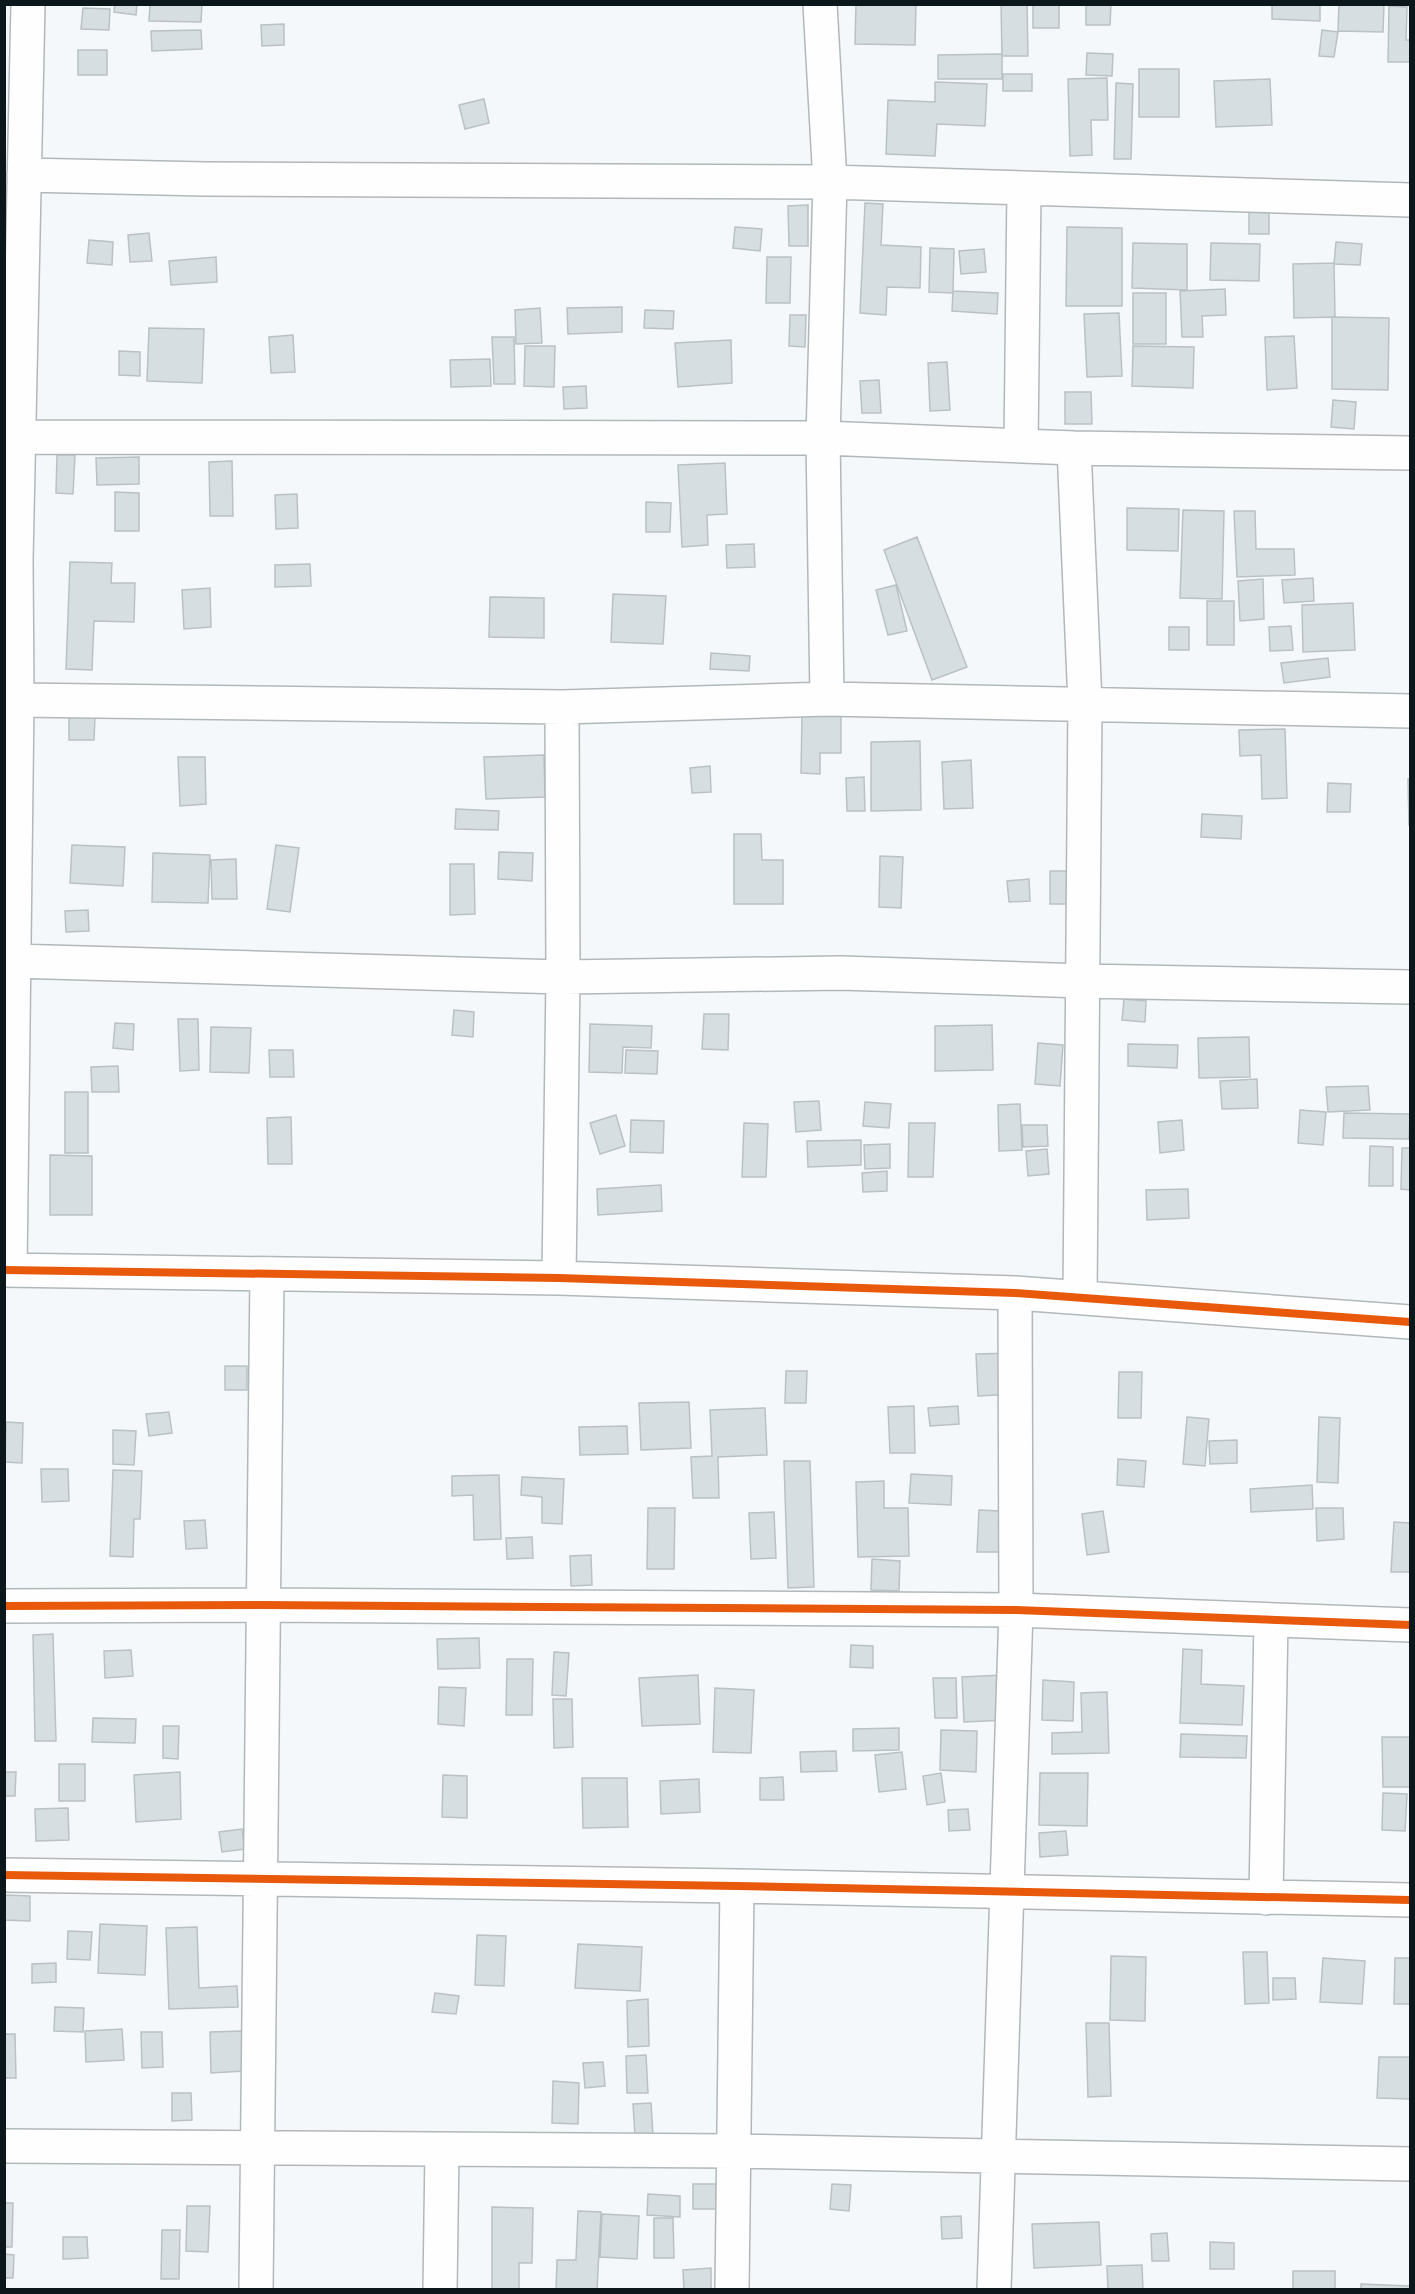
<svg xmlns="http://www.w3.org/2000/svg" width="1415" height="2294" font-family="'Fira Sans Condensed',sans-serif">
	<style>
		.building { fill: #d7dee2; stroke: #bac1c4; stroke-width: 1.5 }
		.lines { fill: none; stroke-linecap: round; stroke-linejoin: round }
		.minor-casing { stroke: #b1b8bb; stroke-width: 36 }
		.minor { stroke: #fefefe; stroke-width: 33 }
		.cycleway-casing { stroke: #fff; stroke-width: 11 }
		.cycleway { stroke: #e8590c; stroke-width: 8 }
	</style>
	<rect width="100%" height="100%" fill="#f5f8fa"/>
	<path class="building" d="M115,4H137L136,15L114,12Z
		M150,4H202L201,22L149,21Z
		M856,4H916L915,45L855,44Z
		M1001,4H1027L1028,56H1002Z
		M1033,4H1059V28H1033Z
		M1086,4H1111L1110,25H1086Z
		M1272,4H1320V21L1272,19Z
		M1339,4H1384L1383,32L1338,31Z
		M1389,6L1407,7L1406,40H1410V62H1388Z
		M83,8L110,9L109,30L81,29Z
		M284,24V45L262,46L261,25Z
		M201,30L202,49L152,51L151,31Z
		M1322,30L1338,32L1334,57L1319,56Z
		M78,50H107V75H78Z
		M1087,53L1113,54L1112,76L1086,75Z
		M1002,54V79H938V55Z
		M1139,69H1179V117H1139Z
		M1003,74H1032V91H1003Z
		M1107,78L1108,120H1091L1092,155L1070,156L1068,79Z
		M1270,79L1272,125L1216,127L1214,81Z
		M935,82L987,84L985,126L937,124L935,156L886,154L888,100L935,102Z
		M1116,83L1133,84L1131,159H1114Z
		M484,99L489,123L465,129L459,105Z
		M865,203L883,204L881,245L921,247L920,288L887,287L886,315L860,313Z
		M808,205V246H789L788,206Z
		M1249,211H1269V234H1249Z
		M735,227L762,229L760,251L733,248Z
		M1067,227L1122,228V306H1066Z
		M149,233L152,261L130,262L128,235Z
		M89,240L113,242L112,265L87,263Z
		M1336,242L1362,244L1360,265L1334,264Z
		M1133,243L1187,244V290L1132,288Z
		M1211,243L1260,244L1259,281L1210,280Z
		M930,248L954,249L953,293L929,292Z
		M984,249L986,272L961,274L959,251Z
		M216,257L217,282L171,285L169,261Z
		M767,257H791L790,303H766Z
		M1334,263L1335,317L1294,318L1293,264Z
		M1225,289L1226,315L1202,316L1203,337H1182L1180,291Z
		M953,291L998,293L997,314L952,311Z
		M1133,293H1166V344H1133Z
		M622,307V332L568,334L567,308Z
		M540,308L542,343L516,344L515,310Z
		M645,310L674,311L673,329L644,328Z
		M1119,313L1122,376L1087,377L1084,314Z
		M790,315H806L805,347L789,346Z
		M1332,317L1389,318L1388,390L1332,389Z
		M149,328L204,329L202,383L147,381Z
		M293,335L295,372L271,373L269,337Z
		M1294,336L1297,388L1267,390L1265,337Z
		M492,337H514L515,384H494Z
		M731,340L732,383L678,387L675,343Z
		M525,346H555L554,387L524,386Z
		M1133,346L1194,347L1193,388L1132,386Z
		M119,351L140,352V376L119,375Z
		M490,359L491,386L451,387L450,360Z
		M947,362L950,410L930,411L928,363Z
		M879,380L881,413H862L860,381Z
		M586,386L587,408L564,409L563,387Z
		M1065,392H1091L1092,424H1065Z
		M1333,400L1356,402L1354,429L1331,427Z
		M57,455H75L73,494L56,493Z
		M139,457V484L97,485L96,458Z
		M232,461L233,516H210L209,462Z
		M725,463L727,514L707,515L708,545L682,547L678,465Z
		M115,492L139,493V531H115Z
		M297,494L298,528L276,529L275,495Z
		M646,502L671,503L670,532H646Z
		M1127,508L1179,509L1178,551L1127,550Z
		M1183,510L1224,511L1222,599L1180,598Z
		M1234,511H1255L1256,549H1294L1295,575L1237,577Z
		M917,537L967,667L932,680L884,550Z
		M754,544L755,567L727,568L726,545Z
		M70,562L112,563L111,583H135L134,622L94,621L92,670L66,669Z
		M310,564L311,586L275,587V565Z
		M1313,578L1314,601L1284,603L1282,580Z
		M1263,579L1264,619L1240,621L1238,581Z
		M896,585L907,631L888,635L876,590Z
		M210,588L211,627L184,629L182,590Z
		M613,594L666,596L663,644L611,642Z
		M490,597L544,598V638L489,637Z
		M1207,601H1234V645H1207Z
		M1353,603L1355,650L1303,652L1302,605Z
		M1291,626L1293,650L1270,651L1269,627Z
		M1169,627H1189V650H1169Z
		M711,653L750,656L749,671L710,669Z
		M1328,658L1330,677L1284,683L1281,663Z
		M802,716H841V753H820V774L801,773Z
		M69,717H95L94,740H69Z
		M1285,729L1287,798L1262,799L1261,755L1240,756L1239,730Z
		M920,741L921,810L871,811V742Z
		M544,755L545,797L486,799L484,757Z
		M178,757H205L206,804L180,806Z
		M971,760L973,808L944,809L942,762Z
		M710,766L711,792L692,793L690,768Z
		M864,777L865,811H847L846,778Z
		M1408,779H1410V825H1409Z
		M1328,783L1351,784L1350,812H1327Z
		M456,809L499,811L498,830L455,829Z
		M1202,814L1242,816L1241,839L1201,837Z
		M734,834H761L762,860H783V904H734Z
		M72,845L125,847L123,886L70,883Z
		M276,845L299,848L290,912L267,909Z
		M499,852L533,853L532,881L498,879Z
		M153,853L210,855L208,903L152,902Z
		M880,856L903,857L901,908L879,907Z
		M236,859L237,899H212L211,860Z
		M450,864H474L475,914L450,915Z
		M1050,871H1071V904H1050Z
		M1029,879L1030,901L1009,902L1007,881Z
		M88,910L89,931L66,932L65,911Z
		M1124,999L1146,1001L1145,1022L1122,1020Z
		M454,1010L474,1012L473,1037L452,1035Z
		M704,1014H729L728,1050L702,1049Z
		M178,1019H198L199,1070L180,1071Z
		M115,1023L134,1024L133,1050L113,1048Z
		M590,1024L652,1026L651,1048L623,1047L622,1073L589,1072Z
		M992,1025L993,1070L935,1071V1026Z
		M211,1027L251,1028L249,1073L210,1072Z
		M1249,1037L1250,1077L1199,1078L1198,1038Z
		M1038,1043L1063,1045L1060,1086L1035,1084Z
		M1128,1044L1178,1045L1177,1068L1128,1066Z
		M269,1050H293L294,1077H270Z
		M626,1050L658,1051L657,1074L625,1073Z
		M118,1066L119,1092H92L91,1067Z
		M1257,1079L1258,1108L1222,1109L1220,1081Z
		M1368,1086L1370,1110L1328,1112L1326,1087Z
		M65,1092H88V1153H65Z
		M819,1101L821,1130L796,1132L794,1102Z
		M865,1102L891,1104L889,1128L863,1126Z
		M1020,1104L1022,1150L999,1151L998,1105Z
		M1300,1110L1326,1112L1323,1145L1298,1143Z
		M1344,1113L1410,1114L1409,1139L1343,1138Z
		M616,1115L625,1146L600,1154L590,1123Z
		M291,1117L292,1164H268L267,1118Z
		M631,1120L664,1121L663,1153L630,1152Z
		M1182,1120L1184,1150L1160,1153L1158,1122Z
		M744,1123L768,1124L766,1177H742Z
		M909,1123H935L933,1177H908Z
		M1022,1125H1047L1048,1146L1023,1147Z
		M861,1140V1165L808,1167L807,1141Z
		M890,1144V1168L865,1169L864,1145Z
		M1370,1146L1393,1147V1186H1369Z
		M1402,1148H1410V1190L1401,1189Z
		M1047,1149L1049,1174L1028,1176L1026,1151Z
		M50,1155L92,1156V1215H50Z
		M887,1171V1191L863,1192L862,1173Z
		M661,1185L662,1211L598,1215L597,1189Z
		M1188,1189L1189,1218L1147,1220L1146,1190Z
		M1013,1353L1015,1394L978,1396L976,1354Z
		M225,1366H247V1390H225Z
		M786,1371H807L806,1403H785Z
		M1119,1372H1142L1141,1418H1118Z
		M689,1402L691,1448L641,1450L639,1403Z
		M914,1406L915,1453H890L888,1407Z
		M958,1406L959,1424L930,1426L928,1408Z
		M765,1408L767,1455L718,1457L719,1498H693L691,1457L712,1456L710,1410Z
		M169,1412L172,1433L149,1436L146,1414Z
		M1187,1417L1209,1419L1205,1466L1183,1464Z
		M1319,1417L1340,1418L1338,1483L1317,1482Z
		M6,1422L23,1423L22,1463L5,1462Z
		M627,1426L628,1454L580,1455L579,1427Z
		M113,1430L136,1431L134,1465L113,1464Z
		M1237,1440V1463L1210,1464L1209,1441Z
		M1118,1459L1146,1461L1144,1487L1117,1485Z
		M784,1461H810L814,1587L788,1588Z
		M41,1469H68L69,1501L42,1502Z
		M113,1470L142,1471L140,1519H134L133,1557L110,1556Z
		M911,1474L952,1476L951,1505L909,1503Z
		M499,1475L501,1539L474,1540L473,1495L452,1496V1476Z
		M522,1477L564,1479L562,1524L542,1523V1497L521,1495Z
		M884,1481V1508H908L909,1556L858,1557L856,1482Z
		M1312,1485L1313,1509L1251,1512L1250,1489Z
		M648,1508H675L674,1569H647Z
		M1316,1508H1343L1344,1539L1317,1541Z
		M979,1510L1000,1511L999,1552H977Z
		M1103,1511L1109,1552L1087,1555L1082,1514Z
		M774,1512L776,1558L751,1559L749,1513Z
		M205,1520L207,1548L186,1549L184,1521Z
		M1394,1522L1410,1523V1572H1391Z
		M532,1537L533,1558L507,1559L506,1538Z
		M591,1555L592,1585L571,1586L570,1556Z
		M872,1559L900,1561L899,1591L871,1590Z
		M53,1634L56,1741H35L33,1635Z
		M479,1638L480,1668L438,1669L437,1639Z
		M851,1645L873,1646V1668L850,1667Z
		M1183,1649L1202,1650L1201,1684L1244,1686L1242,1725L1180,1723Z
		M131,1650L133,1676L105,1678L104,1651Z
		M554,1652L569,1653L566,1696L552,1695Z
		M507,1659H533L532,1715H506Z
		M698,1675L700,1724L642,1726L639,1678Z
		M1003,1675L1006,1720L964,1722L962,1677Z
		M933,1678H956L957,1718H935Z
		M1043,1680L1074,1682L1073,1721L1042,1720Z
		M439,1687L466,1688L464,1726L438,1724Z
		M715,1688L754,1690L751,1753L713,1752Z
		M1107,1692L1109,1753L1052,1754V1733L1082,1732L1081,1693Z
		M553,1699H572L573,1747L554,1748Z
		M93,1718L136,1719L135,1743L92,1742Z
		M163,1726H179L178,1759L163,1758Z
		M899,1728V1750L853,1751V1729Z
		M941,1730L977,1731L976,1772L940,1770Z
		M1181,1734L1247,1736L1246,1758L1180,1757Z
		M1382,1737H1410V1787H1383Z
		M836,1751L837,1771L801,1772L800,1752Z
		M902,1752L906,1789L879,1792L875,1755Z
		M59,1764H85V1801H59Z
		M4,1772H16L15,1796H4Z
		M180,1772L181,1819L136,1822L134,1775Z
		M941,1773L945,1802L927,1805L923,1776Z
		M1040,1773H1088L1087,1826L1039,1825Z
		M443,1775L467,1776V1818L442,1817Z
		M783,1777L784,1800H760V1778Z
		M582,1778H627L628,1827L583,1828Z
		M699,1779L700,1812L661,1814L660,1781Z
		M1383,1793L1407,1794L1405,1831L1382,1830Z
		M68,1808L69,1840L36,1841L35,1809Z
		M968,1809L970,1830L949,1831L948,1810Z
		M242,1829L245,1849L222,1852L219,1832Z
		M1066,1831L1068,1855L1040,1857L1039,1833Z
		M4,1895L30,1896V1921L4,1920Z
		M100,1924L147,1926L145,1975L98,1973Z
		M197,1927L199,1988L237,1986L238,2007L169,2009L166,1928Z
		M68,1931L92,1932L90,1960L67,1959Z
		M477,1935L506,1936L504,1986L475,1985Z
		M578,1944L642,1947L640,1991L575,1988Z
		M1243,1952H1267L1269,2003L1245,2004Z
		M1111,1956L1146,1957L1145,2021L1110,2020Z
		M1323,1958L1365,1961L1362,2004L1320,2002Z
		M1395,1958H1410V2004H1394Z
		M56,1963V1982L32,1983V1964Z
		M1273,1978H1295L1296,1999L1273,2000Z
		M435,1993L459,1996L456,2014L432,2012Z
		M648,1999L649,2046L628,2047L627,2001Z
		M55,2007L84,2008L83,2032L54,2031Z
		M1086,2023H1109L1111,2096L1088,2097Z
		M122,2029L124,2060L86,2062L85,2031Z
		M243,2031L244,2071L211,2073L210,2032Z
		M141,2032H162L163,2067L142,2068Z
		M4,2034H15L16,2078H4Z
		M646,2055L648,2093H627L626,2056Z
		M1379,2057H1410V2099L1377,2098Z
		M603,2062L605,2086L585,2088L583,2063Z
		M553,2081L579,2083L578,2124L552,2123Z
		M172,2093H191L192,2120L172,2121Z
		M651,2103L653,2135L635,2137L633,2104Z
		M693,2184H716V2209H693Z
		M832,2184L851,2185L849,2211L830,2209Z
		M648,2194L680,2196V2217L647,2215Z
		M4,2203H13L12,2247H4Z
		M187,2206H210L208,2252L186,2251Z
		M492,2207L533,2208L532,2263H519V2290H492Z
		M578,2211L601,2212L597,2290H556L557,2260H576Z
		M602,2214L639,2216L637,2259L600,2257Z
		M961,2216L962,2238L942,2239L941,2217Z
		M654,2218H673L674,2258H654Z
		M1099,2222L1101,2265L1034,2268L1032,2224Z
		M162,2230H180L179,2279H161Z
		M1167,2233L1169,2261H1152L1151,2234Z
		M63,2237H87L88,2258L63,2259Z
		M1210,2242L1234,2243V2269H1210Z
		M4,2254L14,2255L13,2278H4Z
		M1142,2265L1143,2290H1108L1107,2266Z
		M711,2268V2290H684L683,2270Z
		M1293,2271H1335V2290H1293Z
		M1361,2284L1410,2286V2290H1361Z"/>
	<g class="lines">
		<g class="minor-casing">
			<path id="minor" d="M820,4L830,182L1410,200
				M24,175L205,179L830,182L823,438L827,699
				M19,437L823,438L1074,448L1410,453
				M1021,445L1024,189
				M1074,448L1085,703L1080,1297
				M17,700L562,707L827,699L1410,711
				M14,961L563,977L841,973L1083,981L1410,987
				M4,1270L559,1278L1015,1293L1410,1322
				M10,1270L17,700L16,560L28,4
				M559,1278L563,977L562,707
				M4,1606L263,1605L1016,1610L1410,1625
				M4,1875L737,1886L1410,1900
				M1266,1898L1271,1621
				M4,2146L732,2151L1410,2164
				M256,2290L267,1274
				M440,2290L442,2150
				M732,2290L737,1886
				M994,2290L1016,1610L1015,1293"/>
		</g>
		<use href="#minor" class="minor"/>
		<g class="cycleway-casing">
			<path id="cycleway" d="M4,1270L559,1278L1015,1293L1410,1322
				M4,1606L263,1605L1016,1610L1410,1625
				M4,1875L737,1886L1410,1900"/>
		</g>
		<use href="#cycleway" class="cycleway"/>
	</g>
	<rect width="1415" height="2294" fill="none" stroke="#0b171b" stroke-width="12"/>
</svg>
